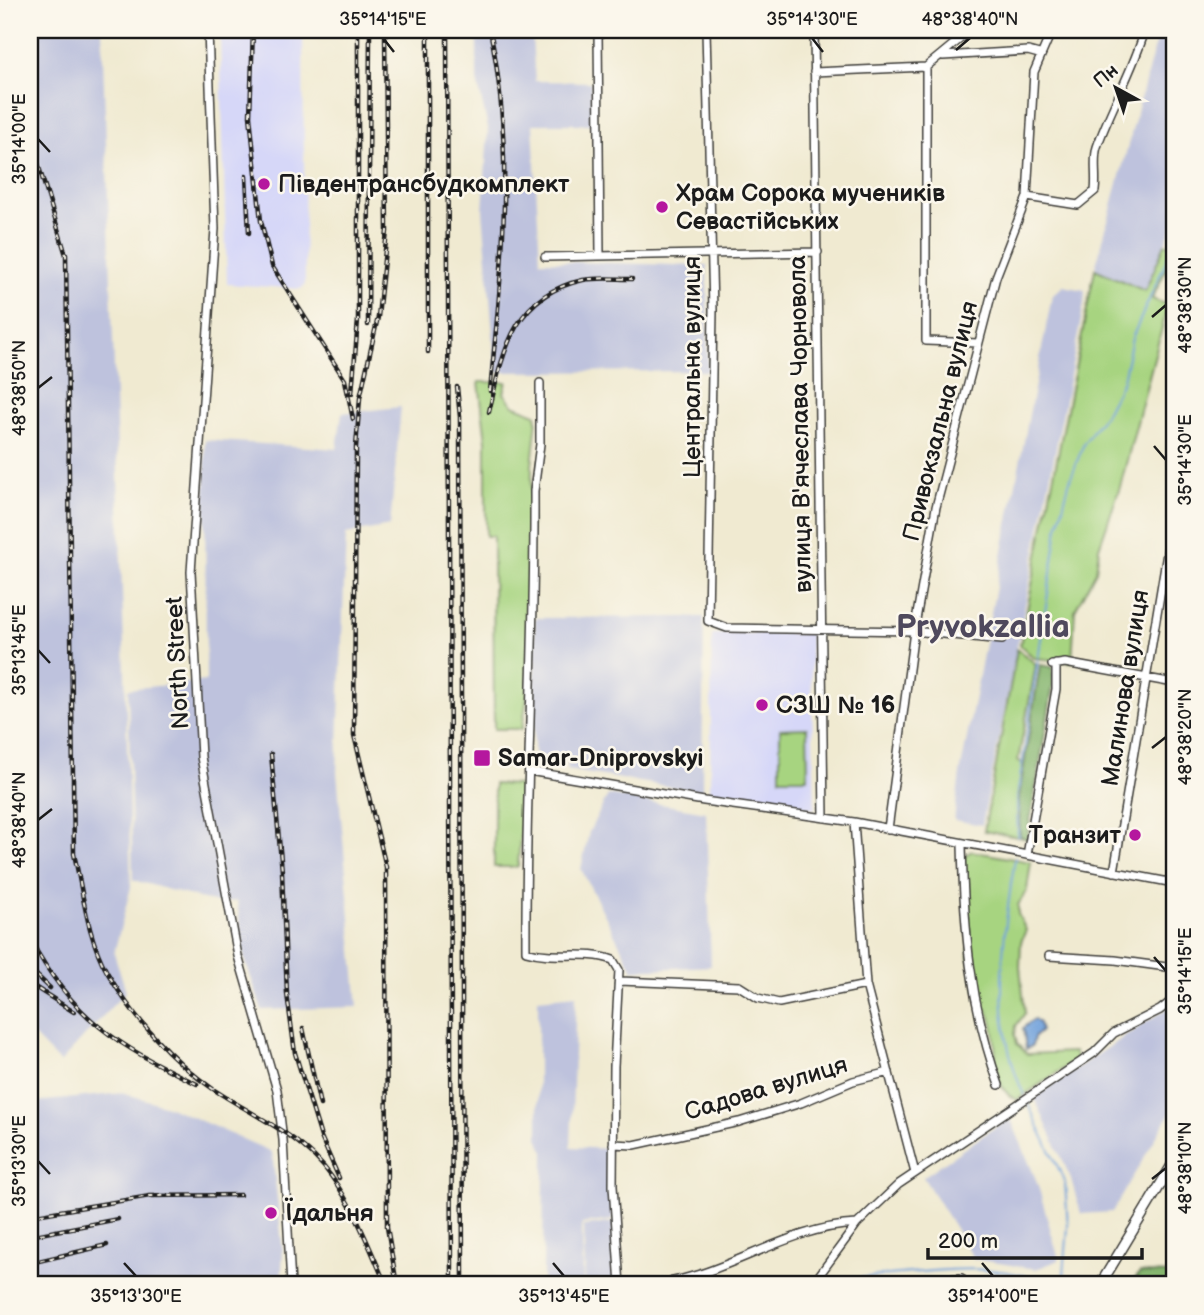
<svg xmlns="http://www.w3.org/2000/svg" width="1204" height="1315" font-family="'Balsamiq Sans',sans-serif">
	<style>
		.built { fill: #d6d7f8 }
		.industrial { fill: #bec2dd }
		.green { fill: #a7d480; stroke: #62784e; stroke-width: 2 }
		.forest { fill: #85b66e; stroke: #506945; stroke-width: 2 }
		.water { fill: #71a1db; stroke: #465e7c; stroke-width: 2 }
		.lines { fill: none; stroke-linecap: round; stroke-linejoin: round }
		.stream { stroke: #71a1db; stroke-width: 2 }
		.minor-casing { stroke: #3c3b37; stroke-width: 10 }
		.major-casing { stroke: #3c3b37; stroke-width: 12 }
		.minor { stroke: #fff; stroke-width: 7 }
		.major { stroke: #fff; stroke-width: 9 }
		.rail-casing { stroke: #1c1c1c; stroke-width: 4.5 }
		.rail { stroke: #fbf7ec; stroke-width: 2; stroke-dasharray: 5; stroke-linecap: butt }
		.ticks { fill: none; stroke: #1c1c1c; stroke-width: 2.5 }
		.poi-dot { fill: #b5179e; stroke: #fbf7ec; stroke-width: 2.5 }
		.labels { text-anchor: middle; stroke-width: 5; stroke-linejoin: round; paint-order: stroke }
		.poi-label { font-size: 24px; font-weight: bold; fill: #1c1c1c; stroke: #fbf7ec; text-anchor: start }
		.street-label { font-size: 24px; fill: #1c1c1c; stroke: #fbf7ec }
		.district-label { font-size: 32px; font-weight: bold; fill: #4f495d; stroke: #fbf7ec }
		.neatline { fill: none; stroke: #1c1c1c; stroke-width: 2.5 }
		.ticks-label { font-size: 18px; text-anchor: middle; fill: #1c1c1c }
	</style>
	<rect width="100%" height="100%" fill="#fbf7ec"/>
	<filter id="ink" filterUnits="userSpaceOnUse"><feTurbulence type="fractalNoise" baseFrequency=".0143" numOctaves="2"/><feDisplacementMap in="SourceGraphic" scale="14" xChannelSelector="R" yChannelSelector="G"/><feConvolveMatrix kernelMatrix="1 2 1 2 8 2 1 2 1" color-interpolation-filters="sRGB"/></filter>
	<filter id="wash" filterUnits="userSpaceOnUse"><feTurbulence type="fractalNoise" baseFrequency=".00686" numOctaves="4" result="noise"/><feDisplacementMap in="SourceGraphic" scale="28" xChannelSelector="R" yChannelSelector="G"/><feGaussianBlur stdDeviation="1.57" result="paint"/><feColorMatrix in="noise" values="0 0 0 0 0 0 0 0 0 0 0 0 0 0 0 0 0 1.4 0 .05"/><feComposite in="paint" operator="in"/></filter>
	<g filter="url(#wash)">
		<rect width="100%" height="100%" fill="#f0ead1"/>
		<path class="built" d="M220,30H303L305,284L301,289L227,284Z
			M810,633L815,809L710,792L712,634Z"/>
		<path class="industrial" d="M30,30H102L125,674L131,887L114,953L126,991L60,1063L30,1032Z
			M1159,30H1174V222L1145,291L1095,269Z
			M532,36L535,81L591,82L592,124H533L540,261L707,266L708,371L496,372L483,211L488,128L477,80V37Z
			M1063,286L1085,290L1084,304L982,825L954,820L960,774L1052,296Z
			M401,407L390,526L346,534L337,772L358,1007L262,1010L244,957L237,901L217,903L133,880L128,689L206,681L205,440L337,449L342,413Z
			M704,617L702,792L567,770L568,759L534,756L535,618Z
			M608,795L706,812L711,966L633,970L581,869L589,832Z
			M576,995L571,1147L609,1149L613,1220L582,1224L583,1285H543L544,1150L538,1138V999Z
			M1174,1004V1107L1112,1212L1081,1214L1071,1179L1034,1097Z
			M123,1093L167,1106L272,1152L283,1252L281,1285H30V1096L36,1102Z
			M1010,1117L1037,1182L1059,1260L1036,1269L974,1259L923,1177Z
			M615,1222L616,1285H585L584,1226Z"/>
		<path class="green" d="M1165,244H1174V252L1152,299L1168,305L1120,487L1099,548L1096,571L1075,610L1072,662L1034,658L1020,645L1095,269L1145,291Z
			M479,382H507L504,393L513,405L536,414L537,420L532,465L528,692L522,729H494L493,536H486V441Z
			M1017,649L1036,664L1018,761L1023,763L1017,798L1018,837L984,831Z
			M807,728L808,778H780V729Z
			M494,784L519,785V793H523L518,867H494Z
			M971,851L1031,862L1027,890L1018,905V914L1026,930L1021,942L1020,967L1025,1013L1016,1026L1015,1035L1017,1044L1027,1054L1074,1052L1077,1059L1017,1100C979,1083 1010,1023 979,1002L969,957L964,857Z"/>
		<path class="forest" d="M1040,665L1053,667V686L1027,839L1020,837L1019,798Z
			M1140,1273L1174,1274V1285H1130Z"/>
		<path class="water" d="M1034,1019L1039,1023L1041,1031L1034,1037L1032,1046L1026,1049L1023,1028Z"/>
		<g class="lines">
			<path class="stream" d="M1018,837L1017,798L1058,527L1069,483L1084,443L1107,411L1123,380L1132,338L1172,248
				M1015,858C1003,939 989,1020 1025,1097
				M1027,1102L1065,1182L1068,1227L1063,1285
				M834,1285L842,1280C896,1276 999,1255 1044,1285"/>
		</g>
	</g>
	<g filter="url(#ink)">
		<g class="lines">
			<g class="minor-casing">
				<path id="minor" d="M208,30L215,229L191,572L201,757L238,956L277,1090L283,1140L291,1285
					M598,30L600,256
					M706,30L713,310L708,621L727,628L914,631L1002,640
					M814,30L824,818
					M943,56L1028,51L1039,54
					M926,67V341L978,343
					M814,72L926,67L971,30
					M1027,197L1078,205L1095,191C1097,177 1093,159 1097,147C1111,107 1133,71 1145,30
					M545,257L818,252
					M540,383V444L534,491C535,644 525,798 526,951C555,960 585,950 613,960L619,970L614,1066L613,1186L620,1285
					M1052,665L1065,663L1174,683
					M529,771L704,801L854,822L1174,883
					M854,822L866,985L915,1173
					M888,829L914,631L936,507L996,277L1027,197L1034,72L1052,30
					M962,845C964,929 970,1005 999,1085
					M1027,855L1056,689V664
					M1114,872L1174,511
					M1049,956L1115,960L1174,968
					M620,981L739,986L758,998L779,1003L866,985
					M613,1144L634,1145L739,1122L801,1103L853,1081L889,1072
					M641,1285C719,1283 780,1227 857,1224
					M812,1285L857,1224L899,1184L1094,1053L1114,1033L1160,1010L1174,999
					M865,1285L961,1278L962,1285"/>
			</g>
			<g class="major-casing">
				<path id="major" d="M1100,1285L1174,1162"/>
			</g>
			<use href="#minor" class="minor"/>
			<use href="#major" class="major"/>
			<g class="rail-casing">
				<path id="rail" d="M253,30L250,116L261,221L272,266L345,380L353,419
					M385,30L387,231L378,317L360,398L356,447L354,735L386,867L387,1227L397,1285
					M447,30L452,1285
					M30,138L66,255L74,854C83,892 87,937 107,972C132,1016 171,1060 213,1089C253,1116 302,1135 331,1176C355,1209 370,1249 386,1285
					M246,176L249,233
					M368,325L370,30
					M428,352V30
					M457,387L460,417L463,1285
					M490,391C502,272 515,148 490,30
					M352,393L358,320V30
					M489,412C503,352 513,295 583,280C599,277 617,279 632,279
					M271,754L282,871L287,994L295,1053L321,1137L339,1178
					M30,939C72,1018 118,1046 197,1084
					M30,969L50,988
					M30,984L74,1012
					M303,1028L320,1105
					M30,1216L150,1196L240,1195
					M30,1236L118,1219
					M30,1263L107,1245"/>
			</g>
			<use href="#rail" class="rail"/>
		</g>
	</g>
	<path class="ticks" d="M383,38L394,52M812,38L823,52M956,50L970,38M38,139L50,152M1152,317L1166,305M38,388L52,377M1154,446L1166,460M38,650L50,663M1152,748L1166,737M38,820L52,809M1154,957L1166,971M38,1161L50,1174M1152,1179L1166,1168M124,1263L136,1276M553,1263L564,1276M982,1263L993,1276"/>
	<g class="poi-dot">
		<circle cx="264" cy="184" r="7"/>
		<circle cx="662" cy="207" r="7"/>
		<circle cx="762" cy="705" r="7"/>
		<rect x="473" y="749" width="18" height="18" rx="3.5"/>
		<circle cx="1135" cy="835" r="7"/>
		<circle cx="271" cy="1213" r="7"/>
	</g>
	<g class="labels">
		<g class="poi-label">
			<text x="278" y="192">Південтрансбудкомплект</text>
			<text x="676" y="201">Храм Сорока мучеників<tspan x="676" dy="28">Севастійських</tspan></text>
			<text x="776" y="713">СЗШ № 16</text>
			<text x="498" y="766">Samar-Dniprovskyi</text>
			<text x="1121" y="843" text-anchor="end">Транзит</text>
			<text x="285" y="1221">Їдальня</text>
		</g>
		<g class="street-label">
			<text transform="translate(692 367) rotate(-90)" y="8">Центральна вулиця</text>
			<text transform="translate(940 421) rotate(-76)" y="8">Привокзальна вулиця</text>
			<text transform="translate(800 424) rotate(-91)" y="8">вулиця В'ячеслава Чорновола</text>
			<text transform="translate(177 663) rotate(-93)" y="8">North Street</text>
			<text transform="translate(1125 688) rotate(-81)" y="8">Малинова вулиця</text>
			<text transform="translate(766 1088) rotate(-17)" y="8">Садова вулиця</text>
		</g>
		<g class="district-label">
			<text x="983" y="637">Pryvokzallia</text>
		</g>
	</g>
	<rect width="1204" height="1315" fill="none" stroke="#fbf7ec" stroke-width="77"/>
	<g transform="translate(1116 88) rotate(320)" stroke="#fbf7ec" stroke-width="5" paint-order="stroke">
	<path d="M0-5L12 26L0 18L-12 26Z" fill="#1c1c1c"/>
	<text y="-10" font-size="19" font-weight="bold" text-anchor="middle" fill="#1c1c1c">Пн</text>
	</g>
	<path d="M928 1248v10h214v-10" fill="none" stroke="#1c1c1c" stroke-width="3.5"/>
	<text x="938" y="1248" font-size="21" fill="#1c1c1c" stroke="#fbf7ec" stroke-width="5" paint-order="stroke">200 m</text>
	<rect x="38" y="38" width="1128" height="1238" class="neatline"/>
	<g class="ticks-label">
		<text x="383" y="25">35°14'15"E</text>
		<text x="812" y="25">35°14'30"E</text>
		<text x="970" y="25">48°38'40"N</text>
		<text transform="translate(19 139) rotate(-90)" y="6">35°14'00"E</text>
		<text transform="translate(1185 305) rotate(-90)" y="6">48°38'30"N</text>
		<text transform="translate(19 388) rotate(-90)" y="6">48°38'50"N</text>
		<text transform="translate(1185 460) rotate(-90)" y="6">35°14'30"E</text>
		<text transform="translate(19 650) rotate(-90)" y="6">35°13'45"E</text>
		<text transform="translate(1185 737) rotate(-90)" y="6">48°38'20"N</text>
		<text transform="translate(19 820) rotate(-90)" y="6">48°38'40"N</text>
		<text transform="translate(1185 971) rotate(-90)" y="6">35°14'15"E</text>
		<text transform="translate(19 1161) rotate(-90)" y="6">35°13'30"E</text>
		<text transform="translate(1185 1168) rotate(-90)" y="6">48°38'10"N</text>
		<text x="136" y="1302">35°13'30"E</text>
		<text x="564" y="1302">35°13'45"E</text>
		<text x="993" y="1302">35°14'00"E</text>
	</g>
</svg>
